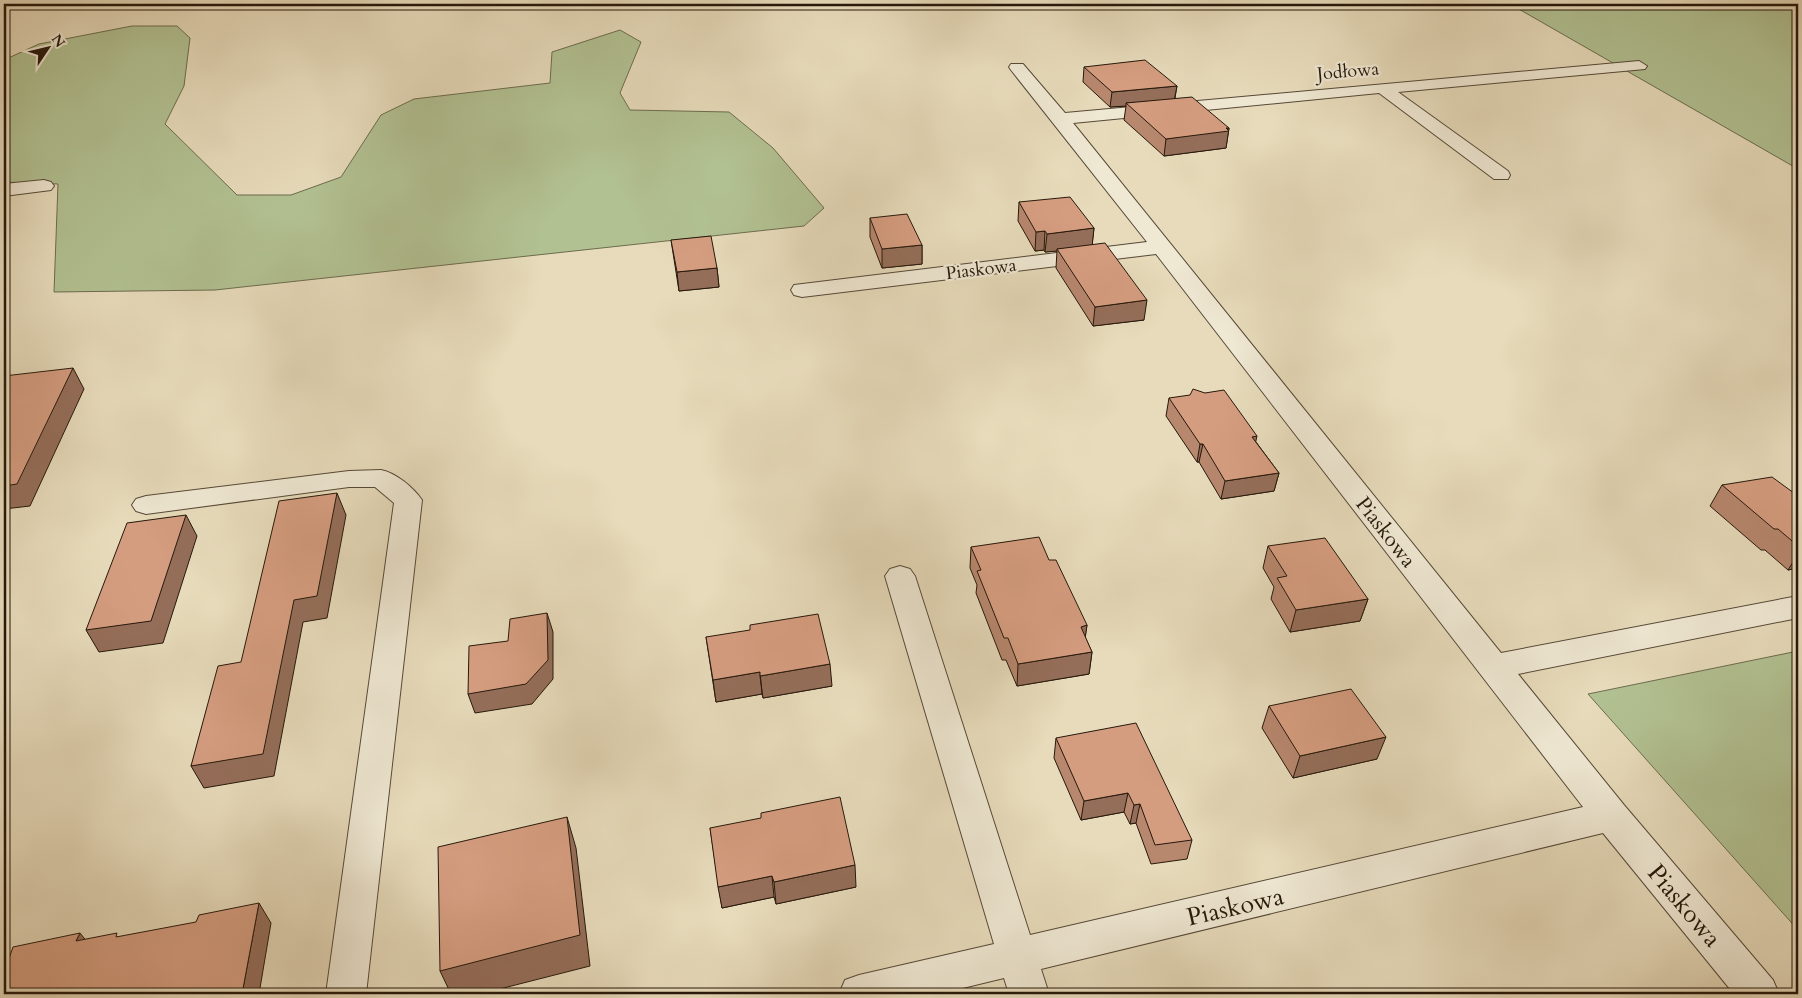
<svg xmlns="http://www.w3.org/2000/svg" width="1802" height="998" font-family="Cardo,serif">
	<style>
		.green { fill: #b2c192; stroke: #6c6c4e }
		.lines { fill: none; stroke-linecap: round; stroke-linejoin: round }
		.minor-casing { stroke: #564937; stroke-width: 2 }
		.minor { fill: #efe8d3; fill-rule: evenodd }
		.wall { fill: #b7876e; stroke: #26180b }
		.shaded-wall { fill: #956e5a; stroke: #26180b }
		.building { fill: #d59d80; stroke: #26180b }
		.labels { text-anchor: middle; stroke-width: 4.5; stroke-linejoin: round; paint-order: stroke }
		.far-street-label { font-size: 18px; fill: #26180b; stroke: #efe8d3 }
		.street-label { font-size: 21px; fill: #26180b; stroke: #efe8d3 }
		.near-street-label { font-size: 25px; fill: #26180b; stroke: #efe8d3 }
	</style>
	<rect width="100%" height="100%" fill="#e7dbbb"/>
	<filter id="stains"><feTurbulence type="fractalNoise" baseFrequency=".004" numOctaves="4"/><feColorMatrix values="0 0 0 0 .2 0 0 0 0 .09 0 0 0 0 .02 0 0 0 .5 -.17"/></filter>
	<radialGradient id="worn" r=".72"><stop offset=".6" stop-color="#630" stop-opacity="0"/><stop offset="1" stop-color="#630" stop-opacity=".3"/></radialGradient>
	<path class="green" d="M1510,4H1798V169Z
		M132,26H177L190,38L184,86L165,124L237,195H291L341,177L381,115L414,99L550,83L552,52L620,30L641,42L620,93L630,110L729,112L773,148L824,208L804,226L215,290L54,292L58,184L4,182V60L39,44Z
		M1798,651V930L1588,694Z"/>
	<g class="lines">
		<g class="minor-casing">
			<path id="minor" d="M1639,61L1647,66L1645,69L1398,92L1508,171L1510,175L1508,179H1494L1379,93L1073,123L1501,653L1798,596V618L1518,674L1624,805L1773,980L1779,994H1734L1603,833L1041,969L1049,994H1009L1004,978L938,994H839L845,980L859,975L994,944L885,576L890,569L900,566L910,569L915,576L1030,935L1583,807L1156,254L802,297L794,295L791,290L794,285L1147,242L1011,70L1009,67L1011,64H1023L1065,113Z
				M44,180L51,182L54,186L51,190L4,196V184Z
				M381,470C396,473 413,487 422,500L366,994H326L394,503L375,487H349L146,514L136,511L132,505L136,499L146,496L349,471Z"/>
		</g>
		<use href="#minor" class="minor"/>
	</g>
	<path class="wall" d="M1084,67L1177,86L1175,98L1229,128L1226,148L1164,156L1124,120L1126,106L1110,107L1083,82Z
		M1019,202L1094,228L1092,245L1144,320L1093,326L1056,268L1057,251L1045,252L1044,250L1035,251L1018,221Z
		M870,218L922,245V264L882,268L870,237Z
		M671,240L717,268L719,287L679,291Z
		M1169,398L1256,442L1279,473L1274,491L1221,499L1199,462H1197L1166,416Z
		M1722,485L1798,496V568L1788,570L1765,550H1761L1710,506Z
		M1268,546L1368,599L1360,621L1290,632L1271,599L1274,587L1263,568Z
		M971,547L1087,625L1085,637L1092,652L1089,674L1017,686L1006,660H1002L976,593L977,585L970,568Z
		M706,637L832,686L763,698L762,694L716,702Z
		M1269,706L1377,759L1293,778L1262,728Z
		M1056,738L1192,840L1187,859L1151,864L1136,823L1130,824L1124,812L1081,820L1054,758Z
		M710,828L856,887L776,904L774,897L722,908Z"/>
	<path class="shaded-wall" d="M1177,86L1174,101L1126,103V106L1110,107L1112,92Z
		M1229,128L1226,148L1164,156L1166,139Z
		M1094,228L1092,247L1057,249V251L1045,252L1047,234Z
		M1045,231L1044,250L1035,251L1036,232Z
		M922,245V264L882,268V249Z
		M717,268L719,287L679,291L677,272Z
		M1147,300L1144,320L1093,326L1095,307Z
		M73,368L84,389L30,506L4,509V486Z
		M1257,436L1253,454L1252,437Z
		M1200,444H1203L1199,462H1197Z
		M1279,473L1274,491L1221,499L1225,481Z
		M337,493L346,515L327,618L303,622L274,776L204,788L191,766Z
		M186,515L197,536L163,643L99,652L86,630Z
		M1798,554V568L1788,570Z
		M1368,599L1360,621L1290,632L1296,610Z
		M547,613L553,632V679L532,704L475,713L468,694Z
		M1087,625L1084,647L1081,627Z
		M1092,652L1089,674L1017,686L1018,664Z
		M830,664L832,686L763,698L760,676Z
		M760,672L762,694L716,702L713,680Z
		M1386,737L1377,759L1293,778L1300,756Z
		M1128,793L1124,812L1081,820L1084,801Z
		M1140,804L1136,823L1130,824L1134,805Z
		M567,817L576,848L590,966L480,994H451L440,971Z
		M855,865L856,887L776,904L774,882Z
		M772,876L774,897L722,908L718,887Z
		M259,903L271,923L259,994H242Z
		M80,933L96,953L76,941Z"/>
	<path class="building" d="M1145,60L1177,86L1112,92L1084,67Z
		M1192,97L1229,128H1226L1229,131L1166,139L1126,103Z
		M1070,197L1094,228L1047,234L1045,231L1036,232L1019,202Z
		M907,214L922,245L882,249L870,218Z
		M711,236L717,268L677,272L671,240Z
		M1105,243L1147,300L1095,307L1057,249Z
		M73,368L17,484L4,486V376Z
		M1193,389L1205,393L1224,390L1257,436L1252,437L1279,473L1225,481L1203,444H1200L1169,398L1190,395Z
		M1772,477L1798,496V546L1778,529H1774L1722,485Z
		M337,493L317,596L294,600L263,754L191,766L218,666L241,662L279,501Z
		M186,515L151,621L86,630L127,523Z
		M1039,537L1049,560H1056L1087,625L1081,627L1092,652L1018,664L1008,638H1004L977,571L981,570L971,547Z
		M1325,538L1368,599L1296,610L1277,578L1287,576L1268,546Z
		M547,613L548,660L526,684L468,694L469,646L508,641L510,619Z
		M818,614L830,664L760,676V672L713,680L706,637L750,630V625Z
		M1351,689L1386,737L1300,756L1269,706Z
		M1136,723L1192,840L1155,845L1140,804L1134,805L1128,793L1084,801L1056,738Z
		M840,797L855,865L774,882L772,876L718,887L710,828L761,818V813Z
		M567,817L580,935L440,971L438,847Z
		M259,903L242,994H4V973L13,947L80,933L76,941L117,933L116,937L196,922L199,915Z"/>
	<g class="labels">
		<g class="far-street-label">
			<text transform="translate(1348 71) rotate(-5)" y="6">Jodłowa</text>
			<text transform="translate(981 269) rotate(-7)" y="6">Piaskowa</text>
		</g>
		<g class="street-label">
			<text transform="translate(1386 532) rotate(52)" y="7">Piaskowa</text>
		</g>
		<g class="near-street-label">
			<text transform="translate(1685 905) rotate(50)" y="9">Piaskowa</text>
			<text transform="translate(1235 906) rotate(-13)" y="9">Piaskowa</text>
		</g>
	</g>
	<rect width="1802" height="998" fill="none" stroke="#e7dbbb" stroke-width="20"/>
	<rect x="5" y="5" width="1792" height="988" fill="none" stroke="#26180b" stroke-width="2.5"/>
	<rect x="10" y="10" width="1782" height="978" fill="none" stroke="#26180b"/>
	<g transform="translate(48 48) rotate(55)" stroke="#efe8d3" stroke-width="4" paint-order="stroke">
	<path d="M0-4L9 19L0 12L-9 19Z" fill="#26180b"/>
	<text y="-8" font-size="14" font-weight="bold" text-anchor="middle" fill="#26180b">N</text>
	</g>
	<rect width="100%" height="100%" filter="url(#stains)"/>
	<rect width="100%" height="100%" fill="url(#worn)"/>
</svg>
